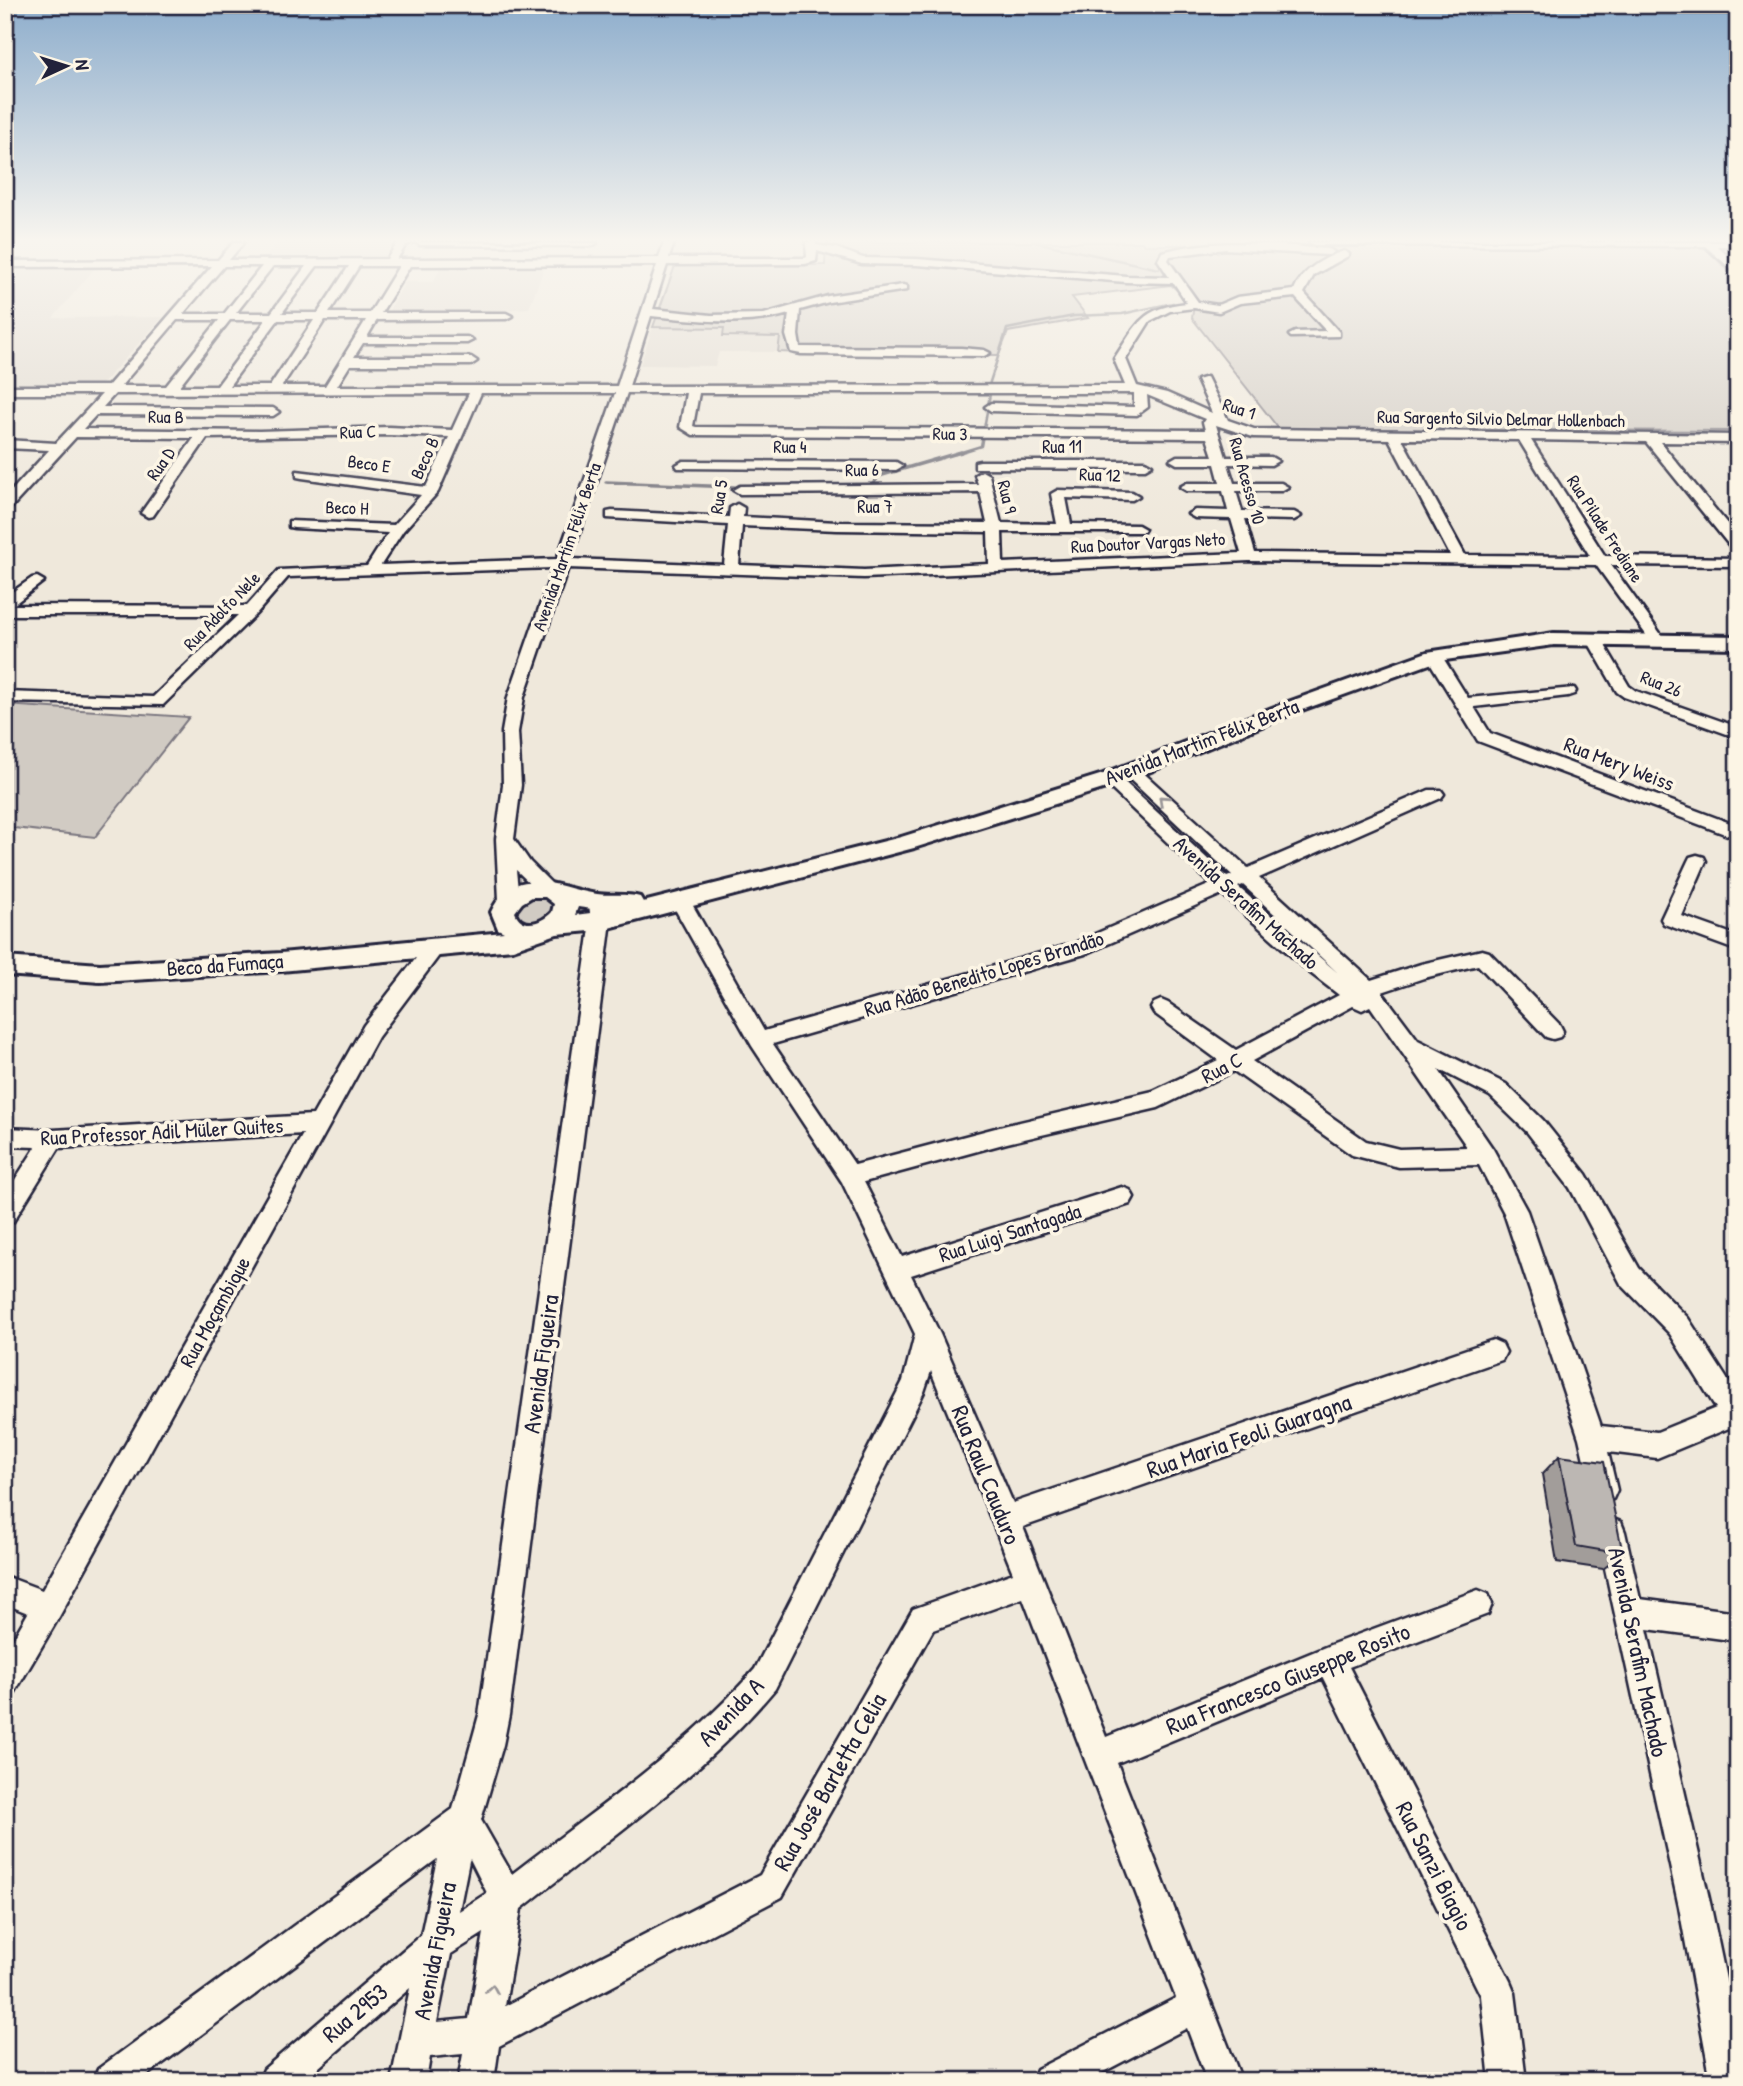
<svg xmlns="http://www.w3.org/2000/svg" width="1743" height="2086" font-family="'Patrick Hand',sans-serif">
	<style>
		.built { fill: #e0d9cf }
		.green { fill: #d1cbc3; stroke: #7a767f; stroke-width: 2 }
		.lines { fill: none; stroke-linecap: round; stroke-linejoin: round }
		.stream-far1 { stroke: #716f79; stroke-width: 2.5 }
		.stream { stroke: #716f79; stroke-width: 3.5 }
		.minor-casing { stroke: #22223b; stroke-width: 5 }
		.major-casing { stroke: #22223b; stroke-width: 6 }
		.minor { fill: #fcf5e5; fill-rule: evenodd }
		.major { fill: #fcf5e5; fill-rule: evenodd }
		.wall { fill: #a29d9a; stroke: #22223b; stroke-width: 2 }
		.building { fill: #bcb7b3; stroke: #22223b; stroke-width: 2 }
		.oneway { stroke: #9a9698 }
		.labels { text-anchor: middle; stroke-width: 7; stroke-linejoin: round; paint-order: stroke }
		.far-street-label { font-size: 18px; fill: #22223b; stroke: #fcf5e5 }
		.street-label { font-size: 21px; fill: #22223b; stroke: #fcf5e5 }
		.near-street-label { font-size: 24px; fill: #22223b; stroke: #fcf5e5 }
	</style>
	<rect width="100%" height="100%" fill="#efe8db"/>
	<filter id="ink" filterUnits="userSpaceOnUse"><feTurbulence type="fractalNoise" baseFrequency=".0143" numOctaves="2"/><feDisplacementMap in="SourceGraphic" scale="14" xChannelSelector="R" yChannelSelector="G"/><feConvolveMatrix kernelMatrix="1 2 1 2 8 2 1 2 1" color-interpolation-filters="sRGB"/></filter>
	<g filter="url(#ink)">
		<path class="built" d="M279,242H400L397,248H391L386,256L265,257Z
			M545,266L529,308L448,314H387L405,282H433L441,267Z
			M5,267H96L53,318L163,317L101,385H5Z
			M653,327L725,328L723,336L781,337L778,352H719L715,366L640,365Z"/>
		<path class="green" d="M826,242H1142L1144,245H1702L1738,280V431L1279,429L1192,318L1194,305L1171,285L1072,297L1088,318L1008,332L999,355C925,354 852,355 778,352L780,337L723,336L724,328L653,327L675,266L825,265Z
			M5,705L189,717L95,837L5,827Z
			M540,894L554,903L553,913C541,923 532,924 517,921L512,908L515,903Z"/>
		<g class="lines">
			<path class="stream-far1" d="M1035,242L1159,269
				M989,385L1007,329L1074,316L1122,314L1173,303
				M955,454L981,446L990,394"/>
			<path class="stream" d="M606,482L734,487
				M869,489L879,476L961,452"/>
			<g class="minor-casing">
				<path id="minor" d="M234,242H244L229,260L387,259L398,242L597,243L592,246L420,245L415,242L406,245L397,259L659,258L664,242H674L669,258H805L807,257L806,242H816V245L836,248L863,258L917,259L1126,276L1169,277L1158,260L1162,252C1218,237 1273,245 1329,249L1334,252L1329,255L1225,249L1170,256L1168,260L1198,302L1218,305L1237,297L1294,290C1303,269 1323,258 1344,251L1349,254L1348,256L1314,275L1304,293L1339,332V336L1291,337L1289,335L1295,332L1326,331L1295,297L1240,303L1219,312L1194,308L1170,311L1150,321L1126,359L1137,386L1167,393L1212,413L1197,380L1207,377L1228,420L1254,429L1738,435V443L1660,442L1738,537V551L1733,550L1646,442L1531,440L1605,556L1738,558V566L1611,565L1665,640L1657,645L1652,643L1596,565L1249,561L864,578L568,568L524,697L518,732L521,785L514,839L530,862L557,889L555,894H541L516,870L519,900L516,905H502L499,900L496,839L503,785L502,732L508,697L553,568L288,577L256,614L163,705L5,702V692L153,697L238,615H5V597L32,578L37,577L44,581L13,605L247,606L279,570L367,566L388,533L294,528L289,527V521L394,525L421,495L302,478L297,477V471L426,487L449,437L389,435L207,438L153,516L148,517L141,513L194,438L76,437L10,509L5,510V498L49,450L5,448V440L56,443L102,394H5V386H108L212,266L5,267V261L218,260ZM817,251L862,264L917,265L1126,282L1174,283L1187,303C1141,308 1138,323 1114,359L1125,385L629,386L651,316C697,320 744,327 789,314L786,335L791,352L801,354L984,356L990,353L984,350L961,348L800,347L798,335L800,310L829,302L907,290V286L903,285L828,296L764,314L711,315L653,309L667,265L805,264L816,261ZM657,265L617,386H337L350,365H471L477,361L471,357H354L363,343H467L473,340L467,337H367L377,320L506,319L512,316L506,313H381L410,266ZM224,266H262L224,314H183ZM273,266H306L271,313H236ZM317,266H349L318,313H282ZM359,266H399L370,313H329ZM177,320H219L166,386H121ZM230,320H266L217,386H179ZM278,320H314L270,386H229ZM325,320H366L325,386H282ZM469,393L452,430L389,427L259,431L83,429L96,415L273,416L279,412L273,408L103,407L115,394ZM481,393H615L557,559L381,565L403,531L438,492ZM627,393H686L680,427L693,435L1207,438L1213,456H1177L1170,460L1177,464H1215L1220,483H1187L1180,487L1187,491H1223L1228,511L1195,510L1188,514L1195,518L1231,519L1241,553L1003,563L1002,532H1143L1145,529L1138,525L1071,524L1066,498L1132,500L1139,496L1132,492L1058,490L1051,494L1057,524L1001,523L989,475L982,471L975,475L978,484L740,486L733,490L740,494L980,492L987,523L837,522L743,517L744,508L737,504L730,508L729,517L612,511L607,512V518L728,525L724,565L571,559ZM699,393H1134V407L991,403L985,407L991,411L1137,415L1148,407L1147,395L1205,419L1203,422L1205,430L696,427L693,426ZM1216,425L1253,437L1389,439L1450,555L1255,553L1245,519L1294,520L1301,516L1294,512L1242,511L1236,491H1281L1288,487L1281,483H1234L1228,464L1271,465L1278,461L1271,457H1226ZM1402,439L1519,440L1590,556L1465,555ZM742,526L837,530L988,532L989,564L864,570L739,565Z
					M1309,242H1738V246H1717L1738,266V275L1705,246L1314,245Z
					M683,461L896,462L903,466L896,470L678,468L676,465Z
					M980,461H1145L1152,465L1145,469L975,468V462Z
					M1595,635L1600,637L1629,686L1636,691L1738,727V738L1624,697L1617,692L1587,640Z
					M1434,651L1440,653L1468,698L1574,688L1576,691L1574,694L1568,696L1474,707L1490,733L1738,826V839L1478,741L1426,656Z
					M1131,766L1137,767L1248,868L1429,790H1441L1444,794L1441,798L1259,878L1371,980L1421,964L1482,950L1489,952L1560,1025L1563,1031L1560,1037L1553,1039L1546,1037L1478,965L1424,978L1382,992L1418,1040L1506,1084L1543,1120L1586,1174L1639,1268L1688,1318L1738,1396V1432L1729,1428L1657,1458L1608,1452L1617,1490L1613,1499L1603,1503L1593,1499L1579,1438L1504,1213L1479,1165L1399,1167L1352,1155L1234,1071L1158,1108L1007,1143L864,1182L902,1257L1122,1187L1130,1190L1134,1197L1130,1204L911,1275L940,1334L1013,1503L1493,1340L1502,1344L1506,1352L1502,1360L1023,1527L1106,1737L1330,1645L1478,1590L1488,1594L1492,1604L1488,1614L1349,1667L1510,1981L1515,1993L1526,2081H1490L1481,1996L1323,1678L1117,1763L1242,2081H1207L1187,2028L1086,2081H1032L1037,2069L1176,1998L1023,1598L933,1630L782,1897L499,2046L494,2081H458L463,2054L430,2057L426,2081H391L410,1988L303,2081H259L264,2069L421,1935L437,1859L139,2081H93L98,2069L453,1809L479,1715L591,921L589,904L592,899H606L611,921L509,1715L503,1745L481,1820L512,1874C596,1809 685,1749 755,1669L903,1381L915,1334L842,1182L752,1046L671,902L674,897H688L764,1031L1072,944L1211,884L1105,783L1102,779L1105,775H1117L1227,877L1232,875L1125,775L1122,771ZM1243,885L1338,973L1238,887ZM1222,894L1309,972L1339,995L1236,1050L1168,1003L1161,1000L1154,1003L1151,1008L1154,1013L1218,1060L1153,1091L1007,1125L855,1165L773,1044L1085,954ZM1353,1006L1362,1010L1370,1006L1467,1147L1399,1149L1366,1141L1252,1061ZM1438,1069L1490,1096L1527,1132L1570,1188L1621,1284L1670,1334L1716,1408L1657,1432L1601,1426L1527,1211L1493,1149ZM931,1371L1013,1573L913,1609L760,1875L505,2006L521,1909C608,1839 703,1775 775,1689L924,1392ZM470,1859L487,1893L459,1911L469,1861ZM484,1933L469,2019L437,2022L451,1954Z
					M1697,855L1704,857L1706,861L1682,916L1738,936V951L1664,924L1661,919L1688,861L1690,857Z
					M434,942L441,944L444,949L378,1037L59,1617L15,1692L5,1697V1653L28,1613L5,1604V1576L42,1590L303,1134L59,1148L13,1222L5,1225V1195L36,1147L5,1146V1128L53,1130L313,1115L364,1025L427,944Z
					M1611,1518L1621,1522L1625,1532L1640,1599L1738,1612V1641L1647,1629L1711,1907L1738,2037V2081H1711L1679,1907L1597,1532L1601,1522Z"/>
			</g>
			<g class="major-casing">
				<path id="major" d="M1554,633L1738,636V648L1554,645L1438,661L1291,714L1119,784L914,848L601,930L557,934L513,949L281,971L100,982L5,975V957L100,964L281,953L504,932L498,929L491,912C515,861 557,888 597,894C611,896 626,893 640,897L643,902L901,837L1103,774L1277,706L1427,652ZM532,897H545L554,904L552,912C542,923 522,930 515,912L522,903ZM578,907L606,911L575,915Z"/>
			</g>
			<use href="#minor" class="minor"/>
			<use href="#major" class="major"/>
		</g>
		<path class="wall" d="M1559,1456L1623,1554L1603,1569L1557,1562L1542,1474Z"/>
		<path class="building" d="M1559,1456L1604,1462L1623,1554L1576,1546Z"/>
		<defs><path id="oneway-chevron" d="M-2-3.5L2.5 0L-2 3.5" fill="none" stroke-width="1.6" stroke-linecap="round" stroke-linejoin="round" transform="scale(1.75)"/></defs>
		<g class="oneway">
			<use href="#oneway-chevron" transform="translate(1163 800) rotate(-137)"/>
			<use href="#oneway-chevron" transform="translate(492 1989) rotate(-81)"/>
		</g>
	</g>
	<linearGradient id="sky" x2="0" y2="1"><stop stop-color="#8dadcc"/><stop offset="0.45" stop-color="#f8f5ef"/><stop offset="1" stop-color="#f8f5ef" stop-opacity="0"/></linearGradient>
	<rect width="1743" height="534" fill="url(#sky)"/>
	<g class="labels">
		<g class="far-street-label">
			<text transform="translate(1239 409) rotate(18)" y="6">Rua 1</text>
			<text transform="translate(166 417) rotate(1)" y="6">Rua B</text>
			<text transform="translate(1501 419) rotate(1)" y="6">Rua Sargento Silvio Delmar Hollenbach</text>
			<text transform="translate(358 432) rotate(-2)" y="6">Rua C</text>
			<text transform="translate(950 434) rotate(1)" y="6">Rua 3</text>
			<text transform="translate(790 447) rotate(1)" y="6">Rua 4</text>
			<text x="1062" y="453">Rua 11</text>
			<text transform="translate(425 458) rotate(-65)" y="6">Beco B</text>
			<text transform="translate(161 464) rotate(-55)" y="6">Rua D</text>
			<text transform="translate(369 464) rotate(8)" y="6">Beco E</text>
			<text transform="translate(862 470) rotate(-1)" y="6">Rua 6</text>
			<text transform="translate(1100 475) rotate(2)" y="6">Rua 12</text>
			<text transform="translate(1247 481) rotate(74)" y="6">Rua Acesso 10</text>
			<text transform="translate(719 497) rotate(-81)" y="6">Rua 5</text>
			<text transform="translate(1007 497) rotate(76)" y="6">Rua 9</text>
			<text x="875" y="513">Rua 7</text>
			<text transform="translate(347 508) rotate(2)" y="6">Beco H</text>
			<text transform="translate(1605 529) rotate(57)" y="6">Rua Pilade Frediane</text>
			<text transform="translate(1148 543) rotate(-3)" y="6">Rua Doutor Vargas Neto</text>
			<text transform="translate(567 547) rotate(-71)" y="6">Avenida Martim Félix Berta</text>
			<text transform="translate(222 611) rotate(-46)" y="6">Rua Adolfo Nele</text>
			<text transform="translate(1661 684) rotate(22)" y="6">Rua 26</text>
		</g>
		<g class="street-label">
			<text transform="translate(1202 742) rotate(-21)" y="7">Avenida Martim Félix Berta</text>
			<text transform="translate(1619 764) rotate(21)" y="7">Rua Mery Weiss</text>
			<text transform="translate(1246 903) rotate(42)" y="7">Avenida Serafim Machado</text>
			<text transform="translate(225 965) rotate(-4)" y="7">Beco da Fumaça</text>
			<text transform="translate(984 974) rotate(-17)" y="7">Rua Adão Benedito Lopes Brandão</text>
			<text transform="translate(1222 1068) rotate(-27)" y="7">Rua C</text>
			<text transform="translate(162 1132) rotate(-3)" y="7">Rua Professor Adil Müler Quites</text>
			<text transform="translate(1010 1233) rotate(-18)" y="7">Rua Luigi Santagada</text>
			<text transform="translate(215 1312) rotate(-61)" y="7">Rua Moçambique</text>
		</g>
		<g class="near-street-label">
			<text transform="translate(541 1364) rotate(-82)" y="8">Avenida Figueira</text>
			<text transform="translate(1249 1436) rotate(-19)" y="8">Rua Maria Feoli Guaragna</text>
			<text transform="translate(986 1475) rotate(68)" y="8">Rua Raul Cauduro</text>
			<text transform="translate(1638 1652) rotate(78)" y="8">Avenida Serafim Machado</text>
			<text transform="translate(1288 1679) rotate(-22)" y="8">Rua Francesco Giuseppe Rosito</text>
			<text transform="translate(731 1712) rotate(-47)" y="8">Avenida A</text>
			<text transform="translate(830 1782) rotate(-60)" y="8">Rua José Barletta Celia</text>
			<text transform="translate(1434 1866) rotate(63)" y="8">Rua Sanzi Biagio</text>
			<text transform="translate(435 1951) rotate(-79)" y="8">Avenida Figueira</text>
			<text transform="translate(355 2013) rotate(-40)" y="8">Rua 2953</text>
		</g>
	</g>
	<rect width="1743" height="2086" fill="none" stroke="#fcf5e5" stroke-width="28"/>
	<rect x="14" y="14" width="1715" height="2058" fill="none" stroke="#22223b" stroke-width="2.5" filter="url(#ink)"/>
	<g transform="translate(66 66) rotate(86)" stroke="#fcf5e5" stroke-width="5" paint-order="stroke">
	<path d="M0-5L12 26L0 18L-12 26Z" fill="#22223b"/>
	<text y="-10" font-size="19" font-weight="bold" text-anchor="middle" fill="#22223b">N</text>
	</g>
</svg>
